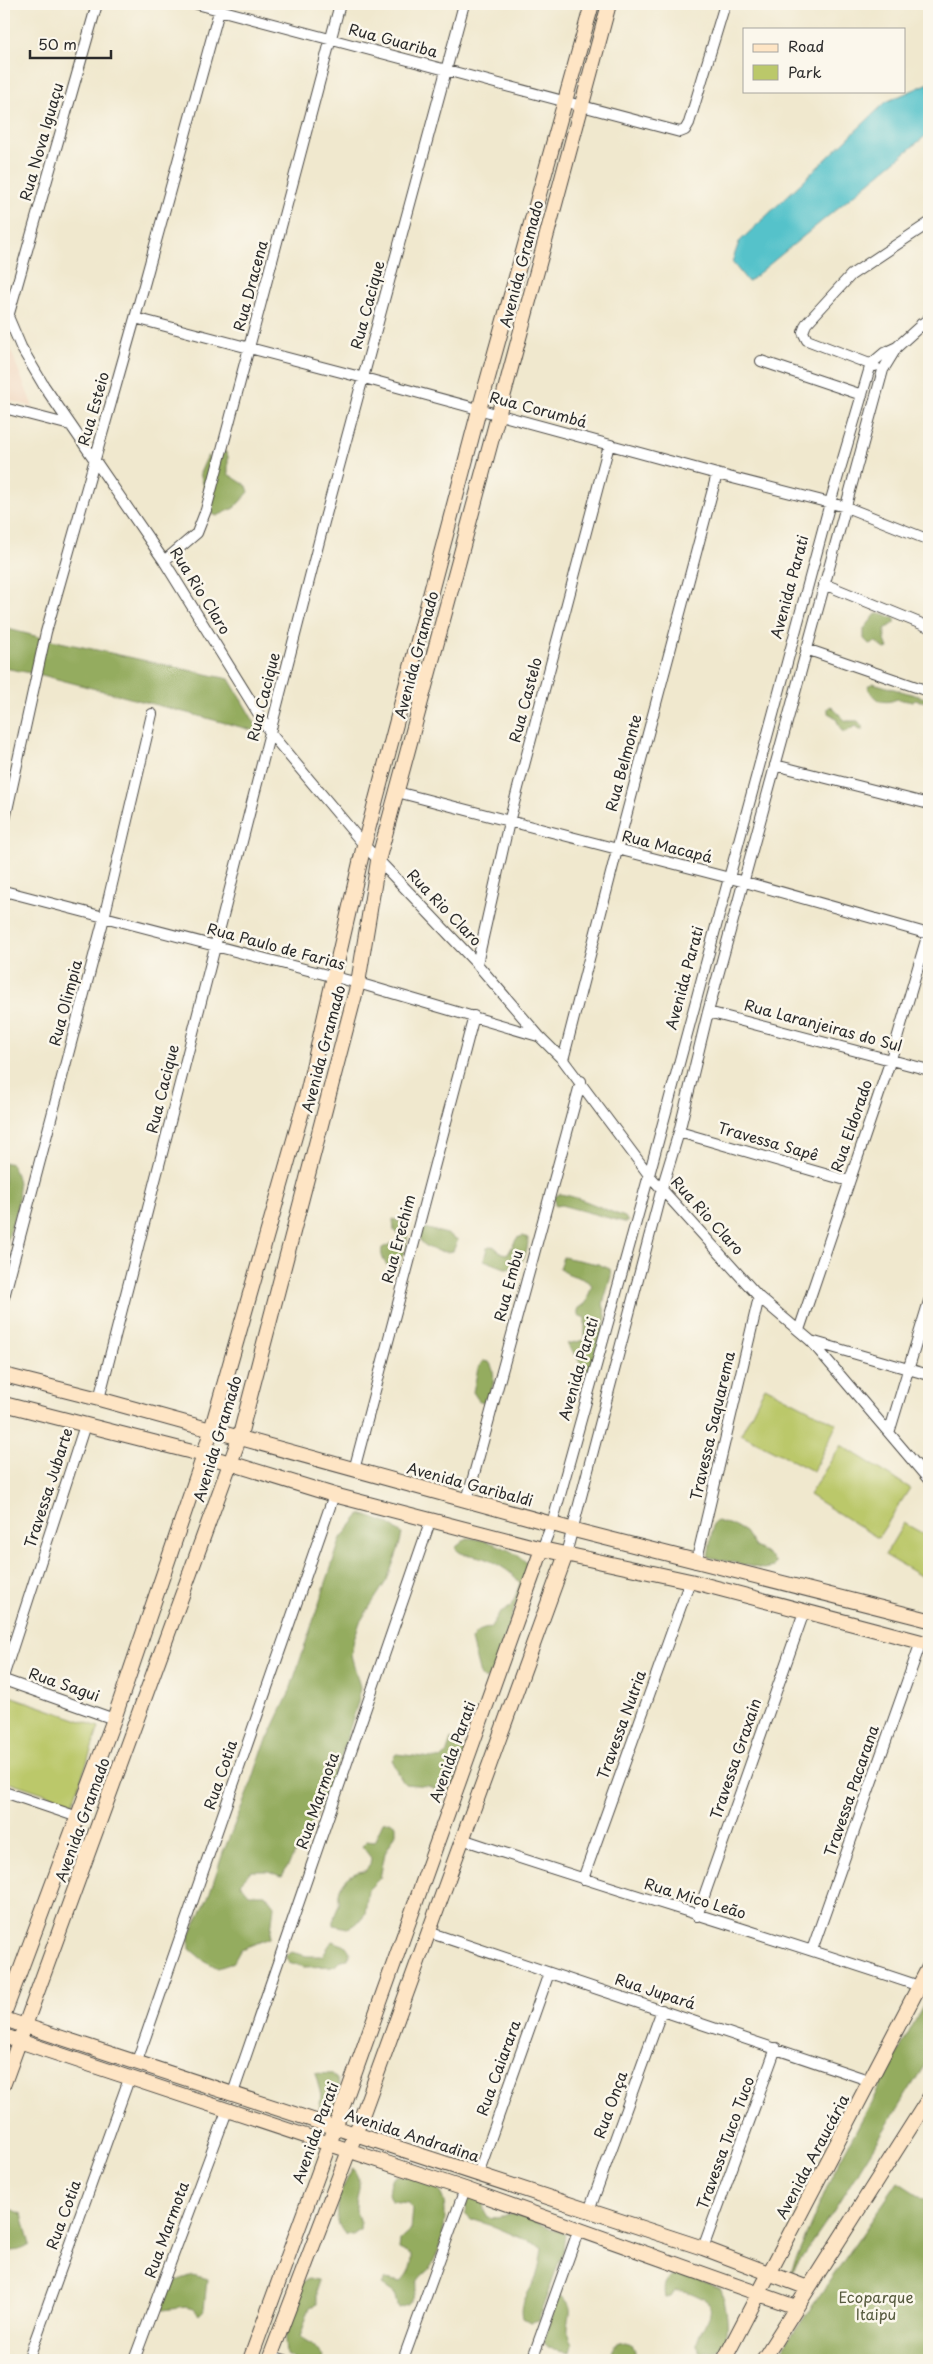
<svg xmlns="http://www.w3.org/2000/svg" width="933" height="2364" font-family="'Playpen Sans',sans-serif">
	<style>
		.built { fill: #f1d5bd }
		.green { fill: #bbc86a; stroke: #737a4a }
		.forest { fill: #94ac5e; stroke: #606c44 }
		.water { fill: #54c2ca; stroke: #40767a }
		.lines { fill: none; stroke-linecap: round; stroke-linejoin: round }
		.street-casing { stroke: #494743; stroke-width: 12 }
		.secondary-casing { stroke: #494743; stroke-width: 16 }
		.street { stroke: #fff; stroke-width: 10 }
		.secondary { stroke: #fee5c5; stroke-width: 14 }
		.labels { text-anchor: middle; stroke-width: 5; stroke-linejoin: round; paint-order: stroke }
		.street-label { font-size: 15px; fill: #2b2b2b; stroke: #fbf7ec }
		.park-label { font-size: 15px; fill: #565a3e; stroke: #fbf7ec }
	</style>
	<rect width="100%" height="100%" fill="#fbf7ec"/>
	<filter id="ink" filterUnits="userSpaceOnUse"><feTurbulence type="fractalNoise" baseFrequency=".02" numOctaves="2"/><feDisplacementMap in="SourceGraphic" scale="10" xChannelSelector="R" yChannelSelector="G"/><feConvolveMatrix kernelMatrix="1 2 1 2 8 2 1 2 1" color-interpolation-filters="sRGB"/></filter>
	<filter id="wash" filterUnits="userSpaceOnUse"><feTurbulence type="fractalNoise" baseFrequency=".0096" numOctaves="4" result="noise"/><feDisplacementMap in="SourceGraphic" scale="20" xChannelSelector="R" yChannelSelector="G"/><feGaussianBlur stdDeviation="1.12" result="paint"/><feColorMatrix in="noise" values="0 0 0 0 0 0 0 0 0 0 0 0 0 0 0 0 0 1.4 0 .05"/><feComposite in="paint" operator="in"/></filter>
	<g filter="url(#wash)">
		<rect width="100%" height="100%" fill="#f0e8ce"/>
		<path class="built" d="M4,333L33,407L4,399Z"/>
		<path class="green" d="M765,1387L837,1424L813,1471L741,1434Z
			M841,1445L910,1488L878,1538L809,1495Z
			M904,1523L929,1537V1581L885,1555Z
			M4,1694L99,1727L73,1803L4,1780Z"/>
		<path class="forest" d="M225,451L228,456V474L247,486L249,492L234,508L217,516L212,514L210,509L200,473L208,455L213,463Z
			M876,614H884L895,619V623L885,629V640L888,648L885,649L876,642L869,644L864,639V629Z
			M4,628L51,640L229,679L260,732L42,675L4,668Z
			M873,683L929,699L927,702L915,700L913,702L897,699C884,705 873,701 868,686Z
			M831,706L846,721H858L862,726V730L855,726L846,732L842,731L835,717L828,713V708Z
			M4,1162L11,1164C28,1192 12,1222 4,1251Z
			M560,1194C584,1198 602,1209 625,1217L628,1222H624L561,1205L555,1206L554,1197Z
			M393,1219C418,1227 404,1249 398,1268L393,1271C386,1265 380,1258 382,1248L397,1241L398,1235L394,1231Z
			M424,1228L447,1234L458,1240L453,1251C441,1254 424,1249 418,1237L420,1232Z
			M523,1236L528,1238C528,1251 525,1259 516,1268H505L484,1260L487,1248L493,1246L502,1253L508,1254L517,1238Z
			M563,1257L598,1264L610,1269L611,1276L603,1304L606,1316L594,1376C582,1368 576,1354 567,1344L585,1340V1318L578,1315V1309L586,1303L592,1285C583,1276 569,1277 559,1268Z
			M483,1361L489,1362C497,1372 494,1392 485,1402L479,1401L473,1392L478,1368Z
			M361,1514L389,1524L402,1534L398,1550L387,1580L360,1622L354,1639L351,1655L360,1687L358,1702L339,1763L321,1807L282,1876L268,1871H251L240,1883L249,1894H265L274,1906L270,1938L241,1949L233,1963L218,1968L203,1960L190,1949V1935L209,1895L223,1853L252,1781L262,1751L288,1696L341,1538Z
			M717,1521L735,1526L745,1532L755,1547L765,1552L776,1562L774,1567L763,1569L708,1557L713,1524Z
			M467,1538C488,1539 515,1550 529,1565L492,1675L485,1680L480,1675L471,1640C476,1632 480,1629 490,1628L499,1614L512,1606L520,1583C512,1571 491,1559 476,1556C467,1554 462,1556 455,1548Z
			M451,1739L465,1749L450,1795L428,1786L405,1784C399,1778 397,1768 392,1760L396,1754L441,1759L446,1754Z
			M390,1821L396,1825V1833L385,1853L380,1878L368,1890L365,1913L361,1921L348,1928L334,1925C333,1916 336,1913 339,1905C340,1901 338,1897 339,1893C341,1881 353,1871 365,1871L370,1865L371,1858L362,1846L367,1841L374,1842L383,1822Z
			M332,1941L346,1946L350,1952L348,1959L341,1960L335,1966L304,1967L289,1962L285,1956L291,1952L307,1956H322Z
			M929,1995V2058L831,2215L789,2276L833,2173Z
			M315,2073L331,2074L337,2079L343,2093L330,2121L323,2119L319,2112L321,2095Z
			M353,2168C364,2186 357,2189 356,2207C355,2215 362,2220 360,2230L353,2235L345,2234C327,2214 342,2189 353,2168Z
			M397,2175C410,2177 425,2181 436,2189C454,2201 441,2250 432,2265C429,2271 422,2274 419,2279C413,2292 415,2305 398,2308L394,2293L382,2285L386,2279L401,2282C409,2275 412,2266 412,2255L399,2249L400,2240L411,2230L413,2209L408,2203L392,2201L389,2194L391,2180Z
			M898,2182L929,2202V2360H775Z
			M471,2196L483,2202L484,2210L488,2217L497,2218L512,2213L565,2234L563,2251L538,2320L530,2322L523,2318C519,2302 530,2292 536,2278C539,2268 541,2257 542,2247L493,2226L471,2219L465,2213L466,2205Z
			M13,2210L22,2214L30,2245C18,2253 13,2249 4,2253V2226L6,2224L9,2212Z
			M193,2275L207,2279L204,2310L199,2315L194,2309L187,2307L163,2310L159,2305C163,2283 176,2281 193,2275Z
			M678,2275L693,2277L721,2289C727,2309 738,2359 701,2352L697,2345C698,2326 726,2307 698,2296C690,2292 684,2290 675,2291L671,2297L665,2298C663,2286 664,2278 678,2275Z
			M309,2279L317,2280V2304L310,2307L300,2337L313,2345L323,2357L322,2360H295L286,2355L285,2340L302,2282Z
			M559,2295C583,2308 559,2325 572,2344L570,2352L548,2348L544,2342Z
			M625,2342L632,2344L635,2351L633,2360H610C611,2348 613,2344 625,2342Z"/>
		<path class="water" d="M929,83V133L748,282L732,262L739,242L886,102Z"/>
	</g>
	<g filter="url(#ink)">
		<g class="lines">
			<g class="street-casing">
				<path id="street" d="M197,4L680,132L685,130L689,123L725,4
					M4,307L21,347L44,386L164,561L271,734L364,845L477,964L539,1036L563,1060L649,1175L759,1297L811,1341L929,1480
					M8,317L97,4
					M135,318L364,378L717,474L846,507L929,540
					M921,324L929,330
					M761,361L862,395
					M875,366L807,340L803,332L806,324L851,275L929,223
					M4,408L70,425
					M164,561L197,533L206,510L340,4
					M824,584L929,627
					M806,649L922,689
					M775,765L929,804
					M397,792L745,882L929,934
					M4,824L46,632L135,318L221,4
					M4,891L358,983L538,1036
					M477,964L509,822L609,445
					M708,1012L929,1070
					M563,1060L617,850L717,474
					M679,1132L849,1181
					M4,1297L104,918L152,714
					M799,1330L891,1059L929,930
					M811,1341L929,1375
					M99,1399L324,522L464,4
					M889,1433L929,1301
					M354,1470L474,1016
					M467,1500L581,1081
					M542,1549L552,1524L649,1175L830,503L871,364L884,353L897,347
					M566,1554L662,1188L679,1132L708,1012L883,370L897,347L929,318
					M696,1563L759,1297
					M4,1674L85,1425
					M4,1680L114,1719
					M4,1792L78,1817
					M462,1839C614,1890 768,1935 919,1986
					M583,1879L690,1581
					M697,1916L804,1612
					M428,1932L871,2081
					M812,1950L921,1642
					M136,2064L334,1495
					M233,2093L431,1519
					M478,2174L549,1973
					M589,2211L662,2010
					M703,2248L776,2048
					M271,2356L285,2360
					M28,2360L129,2079
					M134,2360L227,2111
					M403,2360L465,2189
					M532,2360L579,2229"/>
			</g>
			<g class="secondary-casing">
				<path id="secondary" d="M4,1375L99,1399L574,1530L929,1620
					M4,1404L204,1455L334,1495L542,1549L690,1581L929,1644
					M4,2014L114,1719L204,1455L307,1094L364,845L479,410L592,4
					M4,2019L703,2248L808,2288
					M4,2036L465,2189L796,2307
					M4,2083L239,1439L358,983L378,861L609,4
					M250,2360L335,2128L542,1549
					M269,2360L355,2135L566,1554
					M724,2360L929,1967
					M763,2360L929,2098"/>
			</g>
			<use href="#street" class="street"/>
			<use href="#secondary" class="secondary"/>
		</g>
	</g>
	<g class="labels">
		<g class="street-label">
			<text transform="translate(393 41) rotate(15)" y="5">Rua Guariba</text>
			<text transform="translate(42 142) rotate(-74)" y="5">Rua Nova Iguaçu</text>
			<text transform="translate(522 264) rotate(-75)" y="5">Avenida Gramado</text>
			<text transform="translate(251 286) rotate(-75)" y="5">Rua Dracena</text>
			<text transform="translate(368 305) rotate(-75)" y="5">Rua Cacique</text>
			<text transform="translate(94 409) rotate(-74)" y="5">Rua Esteio</text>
			<text transform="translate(538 410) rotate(15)" y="5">Rua Corumbá</text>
			<text transform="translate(790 587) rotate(-75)" y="5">Avenida Parati</text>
			<text transform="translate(200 591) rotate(58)" y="5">Rua Rio Claro</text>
			<text transform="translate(417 655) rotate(-75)" y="5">Avenida Gramado</text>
			<text transform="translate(264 697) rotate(-76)" y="5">Rua Cacique</text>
			<text transform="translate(526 700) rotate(-75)" y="5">Rua Castelo</text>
			<text transform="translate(624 763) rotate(-75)" y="5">Rua Belmonte</text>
			<text transform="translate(667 847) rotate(14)" y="5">Rua Macapá</text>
			<text transform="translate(444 908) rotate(46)" y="5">Rua Rio Claro</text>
			<text transform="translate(276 947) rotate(15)" y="5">Rua Paulo de Farias</text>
			<text transform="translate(685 978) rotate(-75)" y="5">Avenida Parati</text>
			<text transform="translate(66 1003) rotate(-75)" y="5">Rua Olimpia</text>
			<text transform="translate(823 1026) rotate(15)" y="5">Rua Laranjeiras do Sul</text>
			<text transform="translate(324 1049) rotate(-75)" y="5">Avenida Gramado</text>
			<text transform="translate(163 1089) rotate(-76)" y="5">Rua Cacique</text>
			<text transform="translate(852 1126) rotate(-71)" y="5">Rua Eldorado</text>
			<text transform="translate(768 1142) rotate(16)" y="5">Travessa Sapê</text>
			<text transform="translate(707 1216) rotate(48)" y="5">Rua Rio Claro</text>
			<text transform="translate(399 1239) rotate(-75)" y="5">Rua Erechim</text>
			<text transform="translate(509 1286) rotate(-75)" y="5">Rua Embu</text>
			<text transform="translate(579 1369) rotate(-74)" y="5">Avenida Parati</text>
			<text transform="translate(713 1426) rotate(-77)" y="5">Travessa Saquarema</text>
			<text transform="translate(218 1439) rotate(-73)" y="5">Avenida Gramado</text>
			<text transform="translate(470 1485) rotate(15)" y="5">Avenida Garibaldi</text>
			<text transform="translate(49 1488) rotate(-72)" y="5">Travessa Jubarte</text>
			<text transform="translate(64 1685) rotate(19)" y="5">Rua Sagui</text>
			<text transform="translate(622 1725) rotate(-70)" y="5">Travessa Nutria</text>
			<text transform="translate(453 1752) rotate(-70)" y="5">Avenida Parati</text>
			<text transform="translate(736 1759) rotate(-71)" y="5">Travessa Graxain</text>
			<text transform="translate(221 1775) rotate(-71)" y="5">Rua Cotia</text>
			<text transform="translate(852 1791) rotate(-71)" y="5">Travessa Pacarana</text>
			<text transform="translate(318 1801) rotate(-71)" y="5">Rua Marmota</text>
			<text transform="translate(83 1820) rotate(-70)" y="5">Avenida Gramado</text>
			<text transform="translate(695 1899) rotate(17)" y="5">Rua Mico Leão</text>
			<text transform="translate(655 1992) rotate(18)" y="5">Rua Jupará</text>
			<text transform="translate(499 2068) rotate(-70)" y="5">Rua Caiarara</text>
			<text transform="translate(611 2105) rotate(-70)" y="5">Rua Onça</text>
			<text transform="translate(316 2133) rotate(-70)" y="5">Avenida Parati</text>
			<text transform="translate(412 2136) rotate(18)" y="5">Avenida Andradina</text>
			<text transform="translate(726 2143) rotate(-70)" y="5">Travessa Tuco Tuco</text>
			<text transform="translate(813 2157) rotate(-62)" y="5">Avenida Araucária</text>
			<text transform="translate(64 2215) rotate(-70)" y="5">Rua Cotia</text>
			<text transform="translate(167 2230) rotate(-70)" y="5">Rua Marmota</text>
		</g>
		<g class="park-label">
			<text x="876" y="2303">Ecoparque<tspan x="876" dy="17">Itaipu</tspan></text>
		</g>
	</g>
	<rect width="933" height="2364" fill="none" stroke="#fbf7ec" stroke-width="20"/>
	<rect x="743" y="28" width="162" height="65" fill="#fbf7ec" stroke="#a8a59f"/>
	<rect x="753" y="44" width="25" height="8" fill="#fee5c5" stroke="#a8a59f"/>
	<text x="788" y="52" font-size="15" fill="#2b2b2b">Road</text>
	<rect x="753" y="65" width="25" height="15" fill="#bbc86a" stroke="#a8a59f"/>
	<text x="788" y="78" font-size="15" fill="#2b2b2b">Park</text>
	<path d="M30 50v8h81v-8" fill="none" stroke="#2b2b2b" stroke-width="2.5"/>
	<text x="38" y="50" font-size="15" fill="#2b2b2b" stroke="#fbf7ec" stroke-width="4" paint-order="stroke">50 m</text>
</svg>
